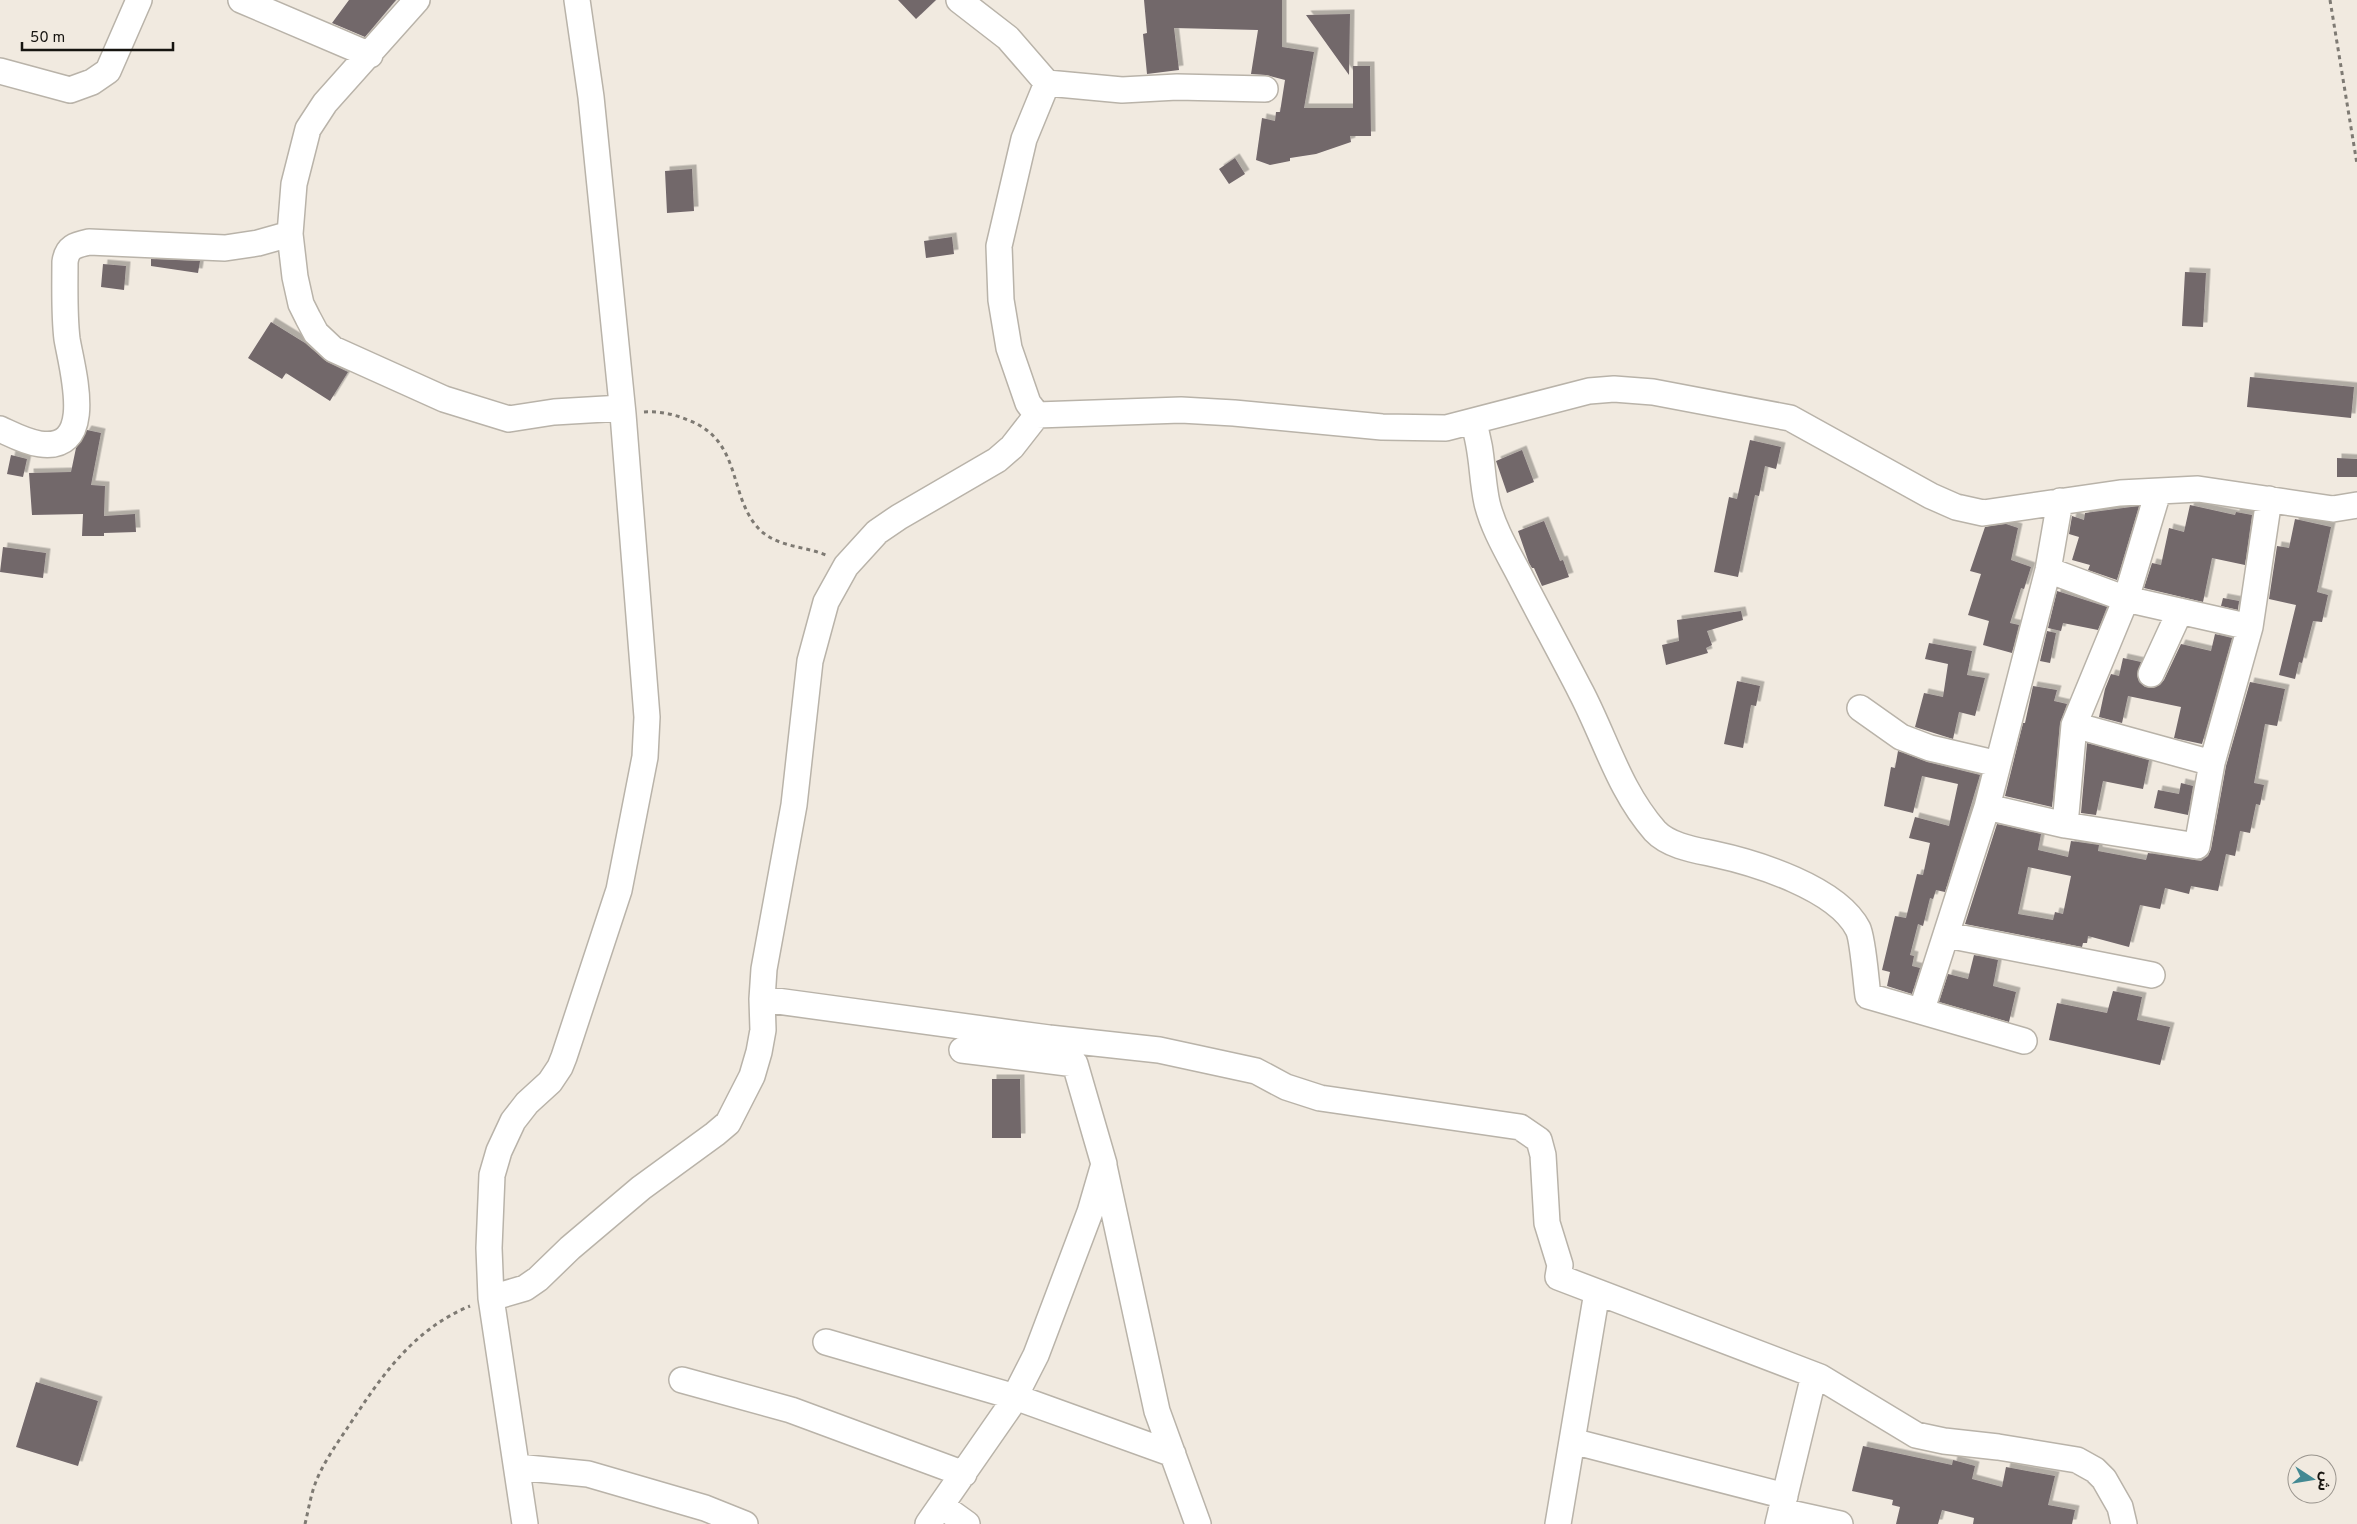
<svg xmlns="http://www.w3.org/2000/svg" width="2357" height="1524" font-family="Overpass,'Noto Sans Arabic',sans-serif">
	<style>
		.building { fill: #72676b; fill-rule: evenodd; filter: url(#shadow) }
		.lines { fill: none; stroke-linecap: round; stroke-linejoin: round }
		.minor-casing { stroke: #b9b3a9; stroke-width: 28 }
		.path { stroke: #7e7a73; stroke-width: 3; stroke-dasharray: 4 4; stroke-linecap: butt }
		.minor { stroke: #fff; stroke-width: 25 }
	</style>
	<defs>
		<filter id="shadow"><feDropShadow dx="4.5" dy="-4.5" stdDeviation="0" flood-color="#0004"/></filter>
	</defs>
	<rect width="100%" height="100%" fill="#f1eae0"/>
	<path class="building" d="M349,0H396L365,37L332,23Z
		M898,0H936L916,19Z
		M1144,0H1282V47L1314,52L1304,108H1353V66H1370L1371,136H1350L1351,142L1316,154L1290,158V161L1270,165L1256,160L1262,118L1275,121L1276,112H1280L1285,80L1266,75L1251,74L1258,30L1174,28L1179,70L1147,74L1143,34L1147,33Z
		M1350,14L1349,75L1306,15Z
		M1235,158L1245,174L1229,184L1219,169Z
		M692,169L694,211L667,213L665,171Z
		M952,237L954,254L926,258L924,241Z
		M151,259L200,261L198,273L151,266Z
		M103,264L126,266L124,290L101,287Z
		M2185,272L2206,273L2203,327L2182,326Z
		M271,322L305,343L327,362L348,372L330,401L286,373L282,379L248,358Z
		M2250,377L2354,387L2351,418L2247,407Z
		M87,430L101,433L91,485L105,486L104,516L135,514L136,532L104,533V536H82L83,514L32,515L29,473L71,472L76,448Z
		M1750,440L1781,447L1776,469L1765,466L1759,496L1755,495L1738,577L1714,572L1729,497L1737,499Z
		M1522,450L1534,482L1507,493L1496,461Z
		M11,455L27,459L23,477L7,474Z
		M2337,458L2357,459V477H2337Z
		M2190,505L2235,515L2236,512L2252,515L2245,565L2212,558L2203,602L2144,588L2152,563L2161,565L2169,528L2184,532Z
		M2139,506L2117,580L2088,570L2090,565L2072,560L2079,537L2069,534L2072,516L2084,520L2085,513Z
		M2295,519L2331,527L2317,592L2328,595L2322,622L2313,621L2302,663L2299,662L2295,679L2279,675L2296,605L2269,599L2277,546L2289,548Z
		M1544,521L1560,561L1563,560L1569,577L1542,586L1534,568H1532L1529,563L1518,531Z
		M2006,524L2018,528L2011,560L2031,567L2024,589L2021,588L2010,623L2019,625L2012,653L1983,645L1989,621L1968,615L1981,574L1970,571L1985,527Z
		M3,547L46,553L43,578L0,572Z
		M2057,591L2107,607L2098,630L2063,623L2061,631L2048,628Z
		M2223,598L2239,601L2238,610L2221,606Z
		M1741,611L1743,620L1707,631L1712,645L1706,648L1708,653L1666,665L1662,645L1679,641L1677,620Z
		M2047,631L2056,633L2050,663L2040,661Z
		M2215,634L2232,638L2202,744L2174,738L2181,707L2128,696L2122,723L2099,717L2105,689L2111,674L2119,676L2123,658L2141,662L2137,675L2139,682L2145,687L2153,688L2160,685L2164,680L2181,644L2211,651Z
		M1929,643L1972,651L1967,675L1985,678L1975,716L1959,712L1953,739L1915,727L1924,693L1943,697L1948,664L1925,659Z
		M1737,681L1760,686L1756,706L1751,705L1743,748L1724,744Z
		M2250,682L2285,689L2277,726L2265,724L2254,783L2264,785L2260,805L2256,804L2250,833L2240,831L2235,856L2226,854L2218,891L2191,886L2189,894L2165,888L2160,909L2140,905L2129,947L2088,936L2087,943H2083L2082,947L1965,924L1997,824L2041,834L2038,850L2068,857L2071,841L2099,845L2098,851L2146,860L2148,853L2201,861L2208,856L2211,849L2226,766ZM2028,867L2071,876L2063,914L2055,912L2053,920L2018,914Z
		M2033,686L2057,690L2054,701L2067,704L2060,723L2052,807L2005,796L2023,723H2025Z
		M2087,743L2149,760L2143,789L2103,781L2096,815L2081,813Z
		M1898,751L1927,762L1980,775L1945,892L1936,890L1933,899L1930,898L1923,926L1918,924L1910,955L1914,956L1912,966L1920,968L1912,994L1887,986L1890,972L1882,970L1895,916L1906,918L1917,874L1923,875L1930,843L1909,838L1915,817L1949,826L1958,784L1922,776L1913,813L1884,806L1891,767L1895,768Z
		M2181,783L2193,786L2188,815L2154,808L2158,790L2179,794Z
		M1974,955L1998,960L1993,986L2016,992L2009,1022L1939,1002L1948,974L1968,979Z
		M2113,991L2142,997L2137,1020L2170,1027L2160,1065L2049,1040L2057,1003L2107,1013Z
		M992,1079H1020L1021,1138H992Z
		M36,1382L98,1401L78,1466L16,1447Z
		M1863,1446L1952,1465L1953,1460L1975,1466L1972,1479L2002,1487L2006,1467L2055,1476L2048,1505L2075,1510L2072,1524H1973L1974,1518L1942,1510L1938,1524H1896L1900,1507L1892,1505L1893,1500L1852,1491Z"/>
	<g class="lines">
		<g class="minor-casing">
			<path id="minor" d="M241,0L370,55
				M417,0L325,103L308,129L294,184L290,234L295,277L301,304L308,318L316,333L333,349L444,399L509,419L554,412L622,408
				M959,0L1008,38L1047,83L1122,90L1177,87L1265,89
				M0,71L70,90L92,82L108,71L139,0
				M1047,83L1024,139L999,246L1001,300L1009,348L1028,403L1037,415L1181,410L1234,413L1382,427L1446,428L1589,391L1614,389L1653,392L1790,418L1931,496L1956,507L1983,513L2120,493L2198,489L2333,509L2357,505
				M1473,422C1483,449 1481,476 1487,503C1493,528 1508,553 1520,576C1540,615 1561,653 1581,692C1606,740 1619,790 1655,831C1669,846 1695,850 1714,854C1756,863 1837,888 1858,929C1863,939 1866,982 1868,996L2024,1041
				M0,429C13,435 26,442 40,444C97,452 72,369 67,339C64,314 65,288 65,262C67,247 75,245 89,242L225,248L258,243L290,234
				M2048,570L2126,599L2250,627
				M2151,674L2180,611
				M1860,708L1901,737L1930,748L1998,764
				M2074,725L2212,763
				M1987,807L2065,825L2197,846L2212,763L2250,627L2269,499
				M2065,825L2074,725L2126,599L2158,492
				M1947,935L2152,975
				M762,999L1049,1038L1159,1050L1256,1071L1286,1087L1320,1098L1520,1127L1539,1140L1543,1155L1547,1223L1560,1265L1558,1277L1820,1377L1916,1435L1944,1441L1998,1447L2077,1460L2095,1470L2104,1479L2120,1507L2124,1524
				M1922,1009L1987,807L2048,570L2060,501
				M1104,1166L1157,1411L1198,1524
				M491,1298L525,1288L538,1279L570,1248L641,1188L715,1134L728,1123L752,1076L759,1052L763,1030L762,999L764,969L794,805L810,661L826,602L846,566L877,532L899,517L997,460L1012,447L1037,415
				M826,1342L1015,1397L1173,1454
				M682,1380L791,1410L964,1474
				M1572,1441L1785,1496
				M517,1467L588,1474L705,1508L745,1524
				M942,1506L967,1524
				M1781,1511L1840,1524
				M525,1524L491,1298L489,1248L492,1175L499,1151L513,1121L527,1103L550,1082L560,1067L564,1057L619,890L645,757L647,717L623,414L591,97L577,0
				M928,1524L1010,1406L1036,1355L1090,1212L1104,1164L1075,1064L962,1050
				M1558,1524L1597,1292
				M1778,1524L1814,1375"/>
		</g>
		<path class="path" d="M2330,0L2357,164
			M644,412C659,411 674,414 688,420C744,441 727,498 761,531C780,548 807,546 828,556
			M305,1524C308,1512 310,1499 314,1487C321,1466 336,1445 348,1427C381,1377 412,1330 470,1306"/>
		<use href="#minor" class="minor"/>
	</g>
	<g transform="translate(2312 1479) rotate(102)"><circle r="24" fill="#f1eae0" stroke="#99948d"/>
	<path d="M0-4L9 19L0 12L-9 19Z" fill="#438993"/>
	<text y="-8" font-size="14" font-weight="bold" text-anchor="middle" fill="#161410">ش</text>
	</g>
	<path d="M22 42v8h151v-8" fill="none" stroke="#161410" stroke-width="2.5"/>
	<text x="30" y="42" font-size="15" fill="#161410" stroke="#f1eae0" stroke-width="4" paint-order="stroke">50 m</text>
</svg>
